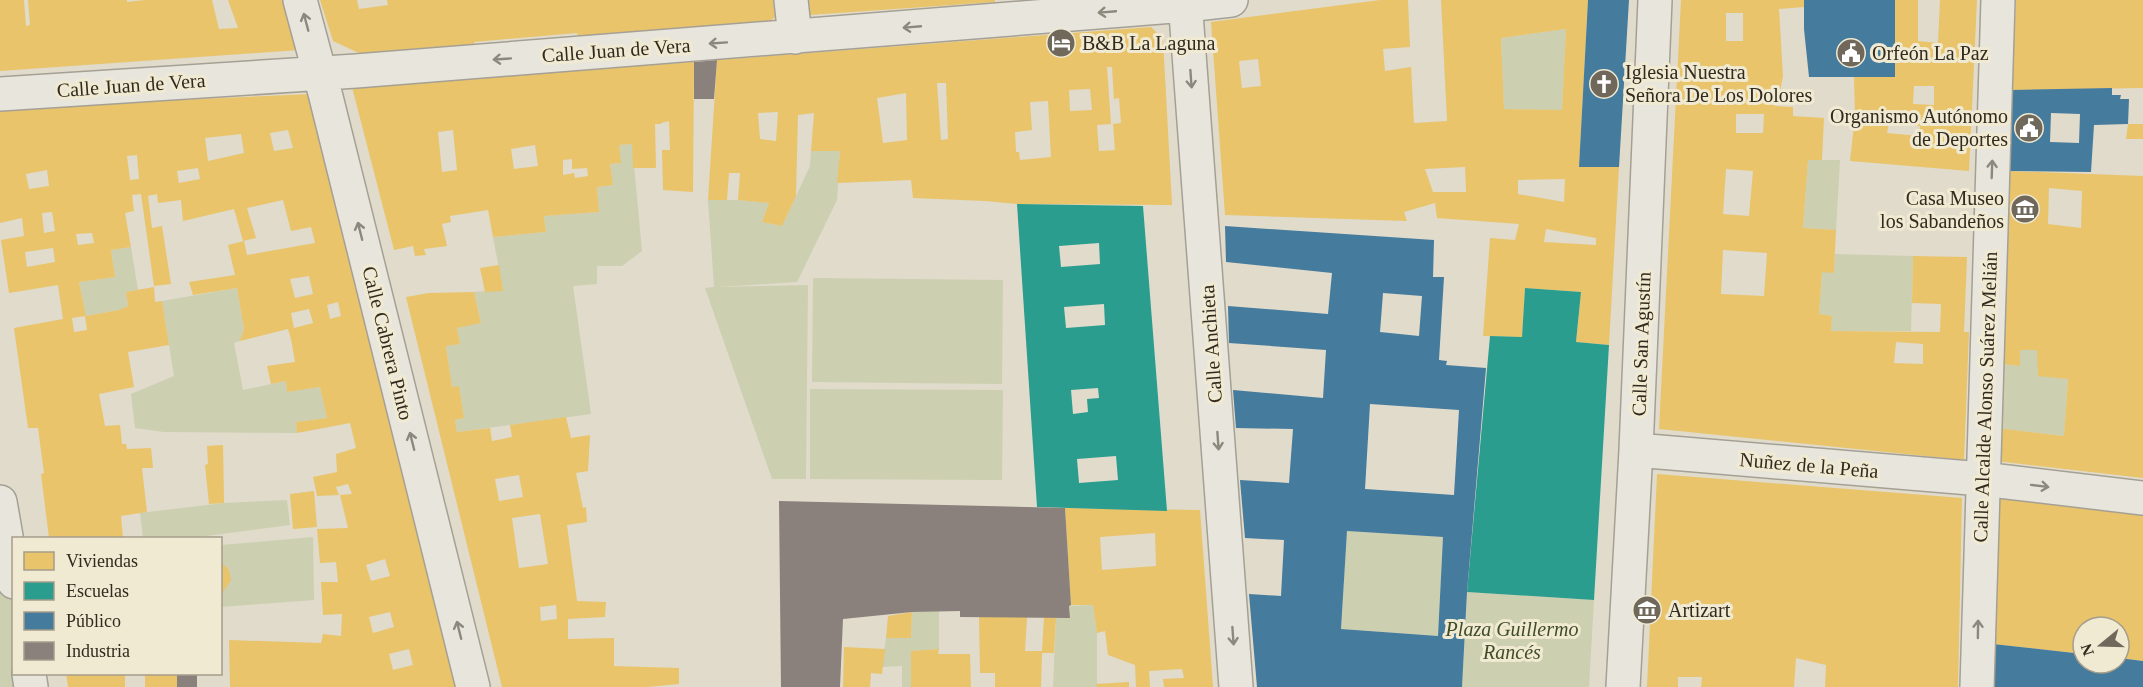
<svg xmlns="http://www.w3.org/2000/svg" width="2143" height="687" font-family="'Times New Roman',serif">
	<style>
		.green { fill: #cccfb0 }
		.homes { fill: #e9c46a; fill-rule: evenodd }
		.schools { fill: #2a9d8f; fill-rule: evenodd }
		.public { fill: #457b9d; fill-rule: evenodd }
		.industry { fill: #8a817c }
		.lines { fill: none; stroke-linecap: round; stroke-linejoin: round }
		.minor-casing { stroke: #a5a095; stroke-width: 36 }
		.minor { stroke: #e8e6dc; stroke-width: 33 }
		.oneway { stroke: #8d887d }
		.labels { text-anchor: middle; stroke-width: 6; stroke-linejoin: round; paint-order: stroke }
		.poi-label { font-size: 20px; fill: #322a1e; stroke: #f1ead2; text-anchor: start }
		.street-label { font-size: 20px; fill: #322a1e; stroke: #f1ead2 }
		.park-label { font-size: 20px; font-style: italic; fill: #3f4c27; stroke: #f1ead2 }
	</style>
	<rect width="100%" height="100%" fill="#e0dbcb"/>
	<path class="green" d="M1566,29L1562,110L1504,109L1501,38Z
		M632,144L642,251L622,266H597V284L573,286L591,414L457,432L455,420L464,418L459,387H452L446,346L460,344L457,328L481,322L474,292L503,290L493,237L546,232L544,216L599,212L597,187L613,185L610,164L620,163L619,145Z
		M811,151H840L837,200L797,282L718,287L808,285L806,479H772L705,288L714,287L708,200H738L769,203L762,222L782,226L810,166Z
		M1808,160H1840L1836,230L1803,228Z
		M131,247L138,290L126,292L128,306L119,310L86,316L79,282L115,277L111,250Z
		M1835,254L1913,256L1911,331H1831L1832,316L1819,314L1822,272H1834Z
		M813,278L1003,280L1002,384L812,382Z
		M237,288L244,329L240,341L234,343L243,390L286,381L287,392L320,387L327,418L296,422L297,433L164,432L135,428L131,394L174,376L162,301Z
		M2020,350H2037L2068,379L2064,436L1997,428L2001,364L2020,366Z
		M810,389L1003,390L1002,480L810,479Z
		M287,500L290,525L191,538H143L140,513L224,503Z
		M0,503L13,582L14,674L31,687H0Z
		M1347,531L1443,537L1438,636L1341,629Z
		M313,537L314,600L221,607V545Z
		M1467,592L1594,600L1589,687H1462Z
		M1093,605L1097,633V687H1053L1056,618H1070L1069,606Z
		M939,611V649L911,651V687H902V666L882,667L886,638H911L912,612Z"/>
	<path class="homes" d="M0,0H24L26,26L30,25L28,0H127V2L145,0H212L219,29L238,28L228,0H283L299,50L0,71Z
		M320,0H357L359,9L388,5L387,0H773L775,17L770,21L578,37L577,33L474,42L475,46L361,54L333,41Z
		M809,0H995V2L810,15Z
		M1380,0H1408L1410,47L1383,49L1385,71L1411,67L1414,123L1447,121L1441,0H1588L1579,167H1619L1609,345L1576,342L1581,292L1525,288L1522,337L1483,336L1490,238L1515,240L1519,224L1437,218L1435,203L1404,212L1407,221L1225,215L1211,22ZM1566,29L1562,110L1504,109L1501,38ZM1258,59L1261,86L1242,88L1239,61ZM1465,167L1466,192H1433L1425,169ZM1565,179L1564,202L1518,194V180ZM1546,229L1596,238V245L1544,242Z
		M1681,0H1804V7L1779,9L1783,76L1780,92L1776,91L1775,106L1793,107V116L1824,118L1822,160H1808L1803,228L1836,230L1834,273L1822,272L1819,314L1832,316L1831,331L1940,332L1941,304L1912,303L1913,256L1967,257L1964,332H1969L1964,460L1659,429ZM1726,13H1743V41H1726ZM1736,114H1764L1763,133H1736ZM1726,169L1753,171L1749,216L1723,214ZM1723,250L1767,253L1764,296L1721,294ZM1896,342L1923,344V364L1894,363Z
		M1895,0H1918V41L1938,43L1940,0H1977L1969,171L1850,161L1855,116L1854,77H1895ZM1914,86H1934V105L1913,104ZM1889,123L1920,126L1919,136L1887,133Z
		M2016,0H2143V88L2012,90Z
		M1151,27L1163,39L1172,205L1017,204L985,201L913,198L911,180L837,183L840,151H811L814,113L798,115L796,196L782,226L762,222L769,203L738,200L740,173H729L727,200H708L717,60ZM1107,67H1112L1114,99L1119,98L1121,123L1113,124L1115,150L1099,151L1097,125L1111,124ZM937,83H946L948,139L941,140ZM1090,89L1092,110L1070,111L1069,90ZM906,93L907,140L883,143L877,98ZM1048,101L1051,157L1020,160L1019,152H1016L1015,132L1032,130L1030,102ZM778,112L776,141L760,139L758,113Z
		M694,62L693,192L663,190L662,150H670L669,121L661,123V124H655L656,168H633L632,144L619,145L621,163L610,164L613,185L597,187L599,212L544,216L546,232L493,237L488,210L450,216L451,222L442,224L447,246L424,249L426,255L415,256L413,246L394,250L352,87ZM453,130L457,170L442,172L438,132ZM535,145L538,166L514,169L511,149ZM572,159V169L587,168L588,176L575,178L574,173L563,175V160Z
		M310,94L461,687H230L229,640L321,643L323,634L341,636L342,614L323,615L321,582H338L336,562L320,563L317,529L348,528L340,495L352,494L348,484L336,487L339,495L317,496L313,477L337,472L336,454L356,448L350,423L297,433L296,422L327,418L320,387L287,392L286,381L271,384L267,366L295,362L291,339L288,329L240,341L244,329L237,288L193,295L189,282L235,275L228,245L244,241L247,255L315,243L311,227L291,231L283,200L247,208L256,238L243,241L234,209L183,221L181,200L158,203L157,194L148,196L152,228L162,226L171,284L154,286L141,194L132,195L134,211L125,213L131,247L111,250L115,277L79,282L86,316L119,310L128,306L126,292L154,287L155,302L162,301L169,345L128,352L134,387L99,394L105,426L120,425L122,444H126L127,449L151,448L153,468H142L147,512L121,516L123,538H49L41,474L44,473L38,428H28L14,328L63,319L58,285L9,293L1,240L24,236L22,218L0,223V108ZM288,130L293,148L274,151L270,133ZM241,134L244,153L208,161L205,138ZM137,155L139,179L130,180L127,156ZM198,168L200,179L179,183L177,171ZM47,170L49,186L29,189L26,174ZM52,212L55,231L44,233L42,213ZM92,233L94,243L78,245L76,234ZM53,248L55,262L27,267L25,252ZM309,276L313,294L295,298L290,279ZM338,302L341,316L330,319L327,305ZM309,309L313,323L294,328L291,313ZM85,316L87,330L74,332L72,318ZM385,559L390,576L371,581L366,565ZM390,612L394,627L373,633L369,617ZM409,649L413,665L393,670L389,654Z
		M2128,124H2143V139H2126Z
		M2009,171L2143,176V478L1996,461L1997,428L2064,436L2068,379L2038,376L2037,350H2020V366L2001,364ZM2049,188L2082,191L2081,228L2048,224Z
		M499,265L503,291L485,292L480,268Z
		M474,292L481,323L457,328L460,344L446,346L452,387L459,386L464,418L455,420L457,432L490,428L492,441L512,437L510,425L566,417L571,438L590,435L588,471L576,473L583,508L586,507L587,522L567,525L577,601L606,602L605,617L568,619V639L614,638V666L679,668V684L647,687H502L406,297L429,293ZM519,475L523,497L499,501L495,479ZM540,514L548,564L519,568L512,518ZM556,605L557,619L541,621L540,607Z
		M223,445L224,503L209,504L205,465L208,464L207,446Z
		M1657,474L1962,498L1958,687H1825L1826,665L1796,658L1794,687H1701L1702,677H1678V687H1647Z
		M314,491L317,527L293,529L290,494Z
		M1998,498L2143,513V661L2119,658V627H2083V654L1993,644Z
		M1065,508L1200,510L1213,687H1164L1163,679L1184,678L1182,669L1149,671L1150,687H1136L1135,665L1108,655L1105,631L1097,633L1093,605H1071ZM1155,533L1156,566L1102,570L1100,537Z
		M220,563L228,568L231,580L220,596Z
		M912,612L911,638H886L888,616Z
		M979,617H1027L1025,651H1042L1044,617L1056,618L1054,653H1042L1041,687H995V673H980Z
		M844,647L885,649L882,674L871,673L870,687H843Z
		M939,649L938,654H970L971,687H911V651Z
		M66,674H125V687H68Z
		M145,674H177V687H145Z
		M1129,682V687H1097L1096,684Z"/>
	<path class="schools" d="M1017,204L1143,206L1167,511L1037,507ZM1099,243L1100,264L1061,267L1059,246ZM1104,304L1105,325L1066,328L1064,307ZM1098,388L1099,398L1087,399L1088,412L1073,414L1071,390ZM1116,456L1118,480L1079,483L1077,459Z
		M1525,288L1581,292L1576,342L1609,345L1594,600L1467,592L1490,336L1522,337Z"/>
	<path class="public" d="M1588,0H1629L1619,167H1579Z
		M1804,0H1895V77H1809L1804,29Z
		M2112,88V95H2121L2120,99H2129L2128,124L2094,125L2091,172L2009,171L2012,90ZM2051,113L2080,114L2079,143L2050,142Z
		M1225,226L1434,240L1433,277H1444L1439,360L1447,361L1446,365L1486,368L1467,592L1462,687H1257L1249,594L1281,596L1284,540L1245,538L1240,480L1289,483L1293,429L1236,428L1233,390L1323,398L1326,350L1229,343L1228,306L1328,314L1332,273L1226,262ZM1383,293L1422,296L1419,336L1380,332ZM1370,404L1459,410L1454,495L1365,489ZM1347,531L1443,537L1438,636L1341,629Z
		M1993,644L2083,654V663H2119V658L2143,661V687H1993Z"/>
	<path class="industry" d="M717,60L714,99H694V62Z
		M779,501L1065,508L1071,605L1069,606L1070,618L960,617V611L912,612L843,619L840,687H781Z
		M177,674H197V687H177Z"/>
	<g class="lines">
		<g class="minor-casing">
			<path id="minor" d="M300,0L325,93L473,687
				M791,0L795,37
				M1185,0L1236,687
				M0,94L356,71L1186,5L1231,0
				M1636,450L1982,479L2143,498
				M0,502L14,582
				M29,674L31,687
				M1623,687L1636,450L1655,0
				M1977,687L1998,0"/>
		</g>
		<use href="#minor" class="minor"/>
	</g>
	<defs><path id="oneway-shaft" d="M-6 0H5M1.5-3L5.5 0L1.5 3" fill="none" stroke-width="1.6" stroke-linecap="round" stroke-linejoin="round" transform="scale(1.5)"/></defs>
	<g class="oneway">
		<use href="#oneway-shaft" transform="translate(1107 12) rotate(175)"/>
		<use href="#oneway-shaft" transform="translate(306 22) rotate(-105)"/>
		<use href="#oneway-shaft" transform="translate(912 27) rotate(175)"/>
		<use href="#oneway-shaft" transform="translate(718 43) rotate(176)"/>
		<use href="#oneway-shaft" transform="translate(502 59) rotate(176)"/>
		<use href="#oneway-shaft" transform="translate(1191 79) rotate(86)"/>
		<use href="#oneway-shaft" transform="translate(1992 169) rotate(-88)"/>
		<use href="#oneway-shaft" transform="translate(360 231) rotate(-104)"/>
		<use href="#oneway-shaft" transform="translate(412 441) rotate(-104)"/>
		<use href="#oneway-shaft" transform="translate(1218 441) rotate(86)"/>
		<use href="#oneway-shaft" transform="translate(2040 486) rotate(7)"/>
		<use href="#oneway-shaft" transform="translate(1978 629) rotate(-89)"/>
		<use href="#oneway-shaft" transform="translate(459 630) rotate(-104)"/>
		<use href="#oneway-shaft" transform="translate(1233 636) rotate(86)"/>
	</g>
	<defs>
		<g id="hotel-disc" transform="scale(1.5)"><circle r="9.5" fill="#6f685b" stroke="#f1ead2"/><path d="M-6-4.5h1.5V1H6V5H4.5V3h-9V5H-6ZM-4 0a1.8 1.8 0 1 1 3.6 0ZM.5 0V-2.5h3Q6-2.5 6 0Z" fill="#fff"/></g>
		<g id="civic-disc" transform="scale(1.5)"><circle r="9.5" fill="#6f685b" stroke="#f1ead2"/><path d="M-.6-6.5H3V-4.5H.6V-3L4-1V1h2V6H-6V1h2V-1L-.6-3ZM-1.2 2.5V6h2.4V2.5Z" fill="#fff"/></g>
		<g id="church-disc" transform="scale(1.5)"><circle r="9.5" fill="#6f685b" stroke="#f1ead2"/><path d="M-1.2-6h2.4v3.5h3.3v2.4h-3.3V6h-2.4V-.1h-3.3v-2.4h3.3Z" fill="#fff"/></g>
		<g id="museum-disc" transform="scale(1.5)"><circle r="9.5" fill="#6f685b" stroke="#f1ead2"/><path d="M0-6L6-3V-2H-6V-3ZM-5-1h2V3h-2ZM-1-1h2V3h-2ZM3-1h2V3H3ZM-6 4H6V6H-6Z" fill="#fff"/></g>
	</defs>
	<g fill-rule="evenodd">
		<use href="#hotel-disc" x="1061" y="43"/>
		<use href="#civic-disc" x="1851" y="53"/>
		<use href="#church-disc" x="1604" y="84"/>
		<use href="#civic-disc" x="2029" y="128"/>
		<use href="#museum-disc" x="2025" y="209"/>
		<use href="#museum-disc" x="1647" y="610"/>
	</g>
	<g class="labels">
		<g class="poi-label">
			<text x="1082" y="50">B&amp;B La Laguna</text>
			<text x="1872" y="60">Orfeón La Paz</text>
			<text x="1625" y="79">Iglesia Nuestra<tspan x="1625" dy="23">Señora De Los Dolores</tspan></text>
			<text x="2008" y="123" text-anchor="end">Organismo Autónomo<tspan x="2008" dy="23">de Deportes</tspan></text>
			<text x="2004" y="205" text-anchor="end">Casa Museo<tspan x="2004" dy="23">los Sabandeños</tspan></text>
			<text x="1668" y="617">Artizart</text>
		</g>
		<g class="street-label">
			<text transform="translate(616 50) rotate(-4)" y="7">Calle Juan de Vera</text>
			<text transform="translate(131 85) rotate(-4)" y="7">Calle Juan de Vera</text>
			<text transform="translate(388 343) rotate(76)" y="7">Calle Cabrera Pinto</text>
			<text transform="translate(1211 344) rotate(-94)" y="7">Calle Anchieta</text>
			<text transform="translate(1641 344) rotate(-88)" y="7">Calle San Agustín</text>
			<text transform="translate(1985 397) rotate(-88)" y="7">Calle Alcalde Alonso Suárez Melián</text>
			<text transform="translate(1809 465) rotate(5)" y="7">Nuñez de la Peña</text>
		</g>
		<g class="park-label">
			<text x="1512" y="636">Plaza Guillermo<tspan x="1512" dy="23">Rancés</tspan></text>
		</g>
	</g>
	<rect x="12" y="537" width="210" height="138" fill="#f1ead2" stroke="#a59d8a" stroke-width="1.5"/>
	<rect x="24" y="552" width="30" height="18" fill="#e9c46a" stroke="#a59d8a" stroke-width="1.5"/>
	<text x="66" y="567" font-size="18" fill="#322a1e">Viviendas</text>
	<rect x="24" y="582" width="30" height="18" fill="#2a9d8f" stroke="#a59d8a" stroke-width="1.5"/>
	<text x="66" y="597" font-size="18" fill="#322a1e">Escuelas</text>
	<rect x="24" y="612" width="30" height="18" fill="#457b9d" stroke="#a59d8a" stroke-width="1.5"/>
	<text x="66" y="627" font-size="18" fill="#322a1e">Público</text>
	<rect x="24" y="642" width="30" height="18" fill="#8a817c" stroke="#a59d8a" stroke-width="1.5"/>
	<text x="66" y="657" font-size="18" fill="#322a1e">Industria</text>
	<g transform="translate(2101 645) rotate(251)"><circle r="28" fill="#f1ead2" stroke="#a59d8a" stroke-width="1.5"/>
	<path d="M0-4.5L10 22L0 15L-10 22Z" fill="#6f685b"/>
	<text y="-9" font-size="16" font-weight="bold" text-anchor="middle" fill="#322a1e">N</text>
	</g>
</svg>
